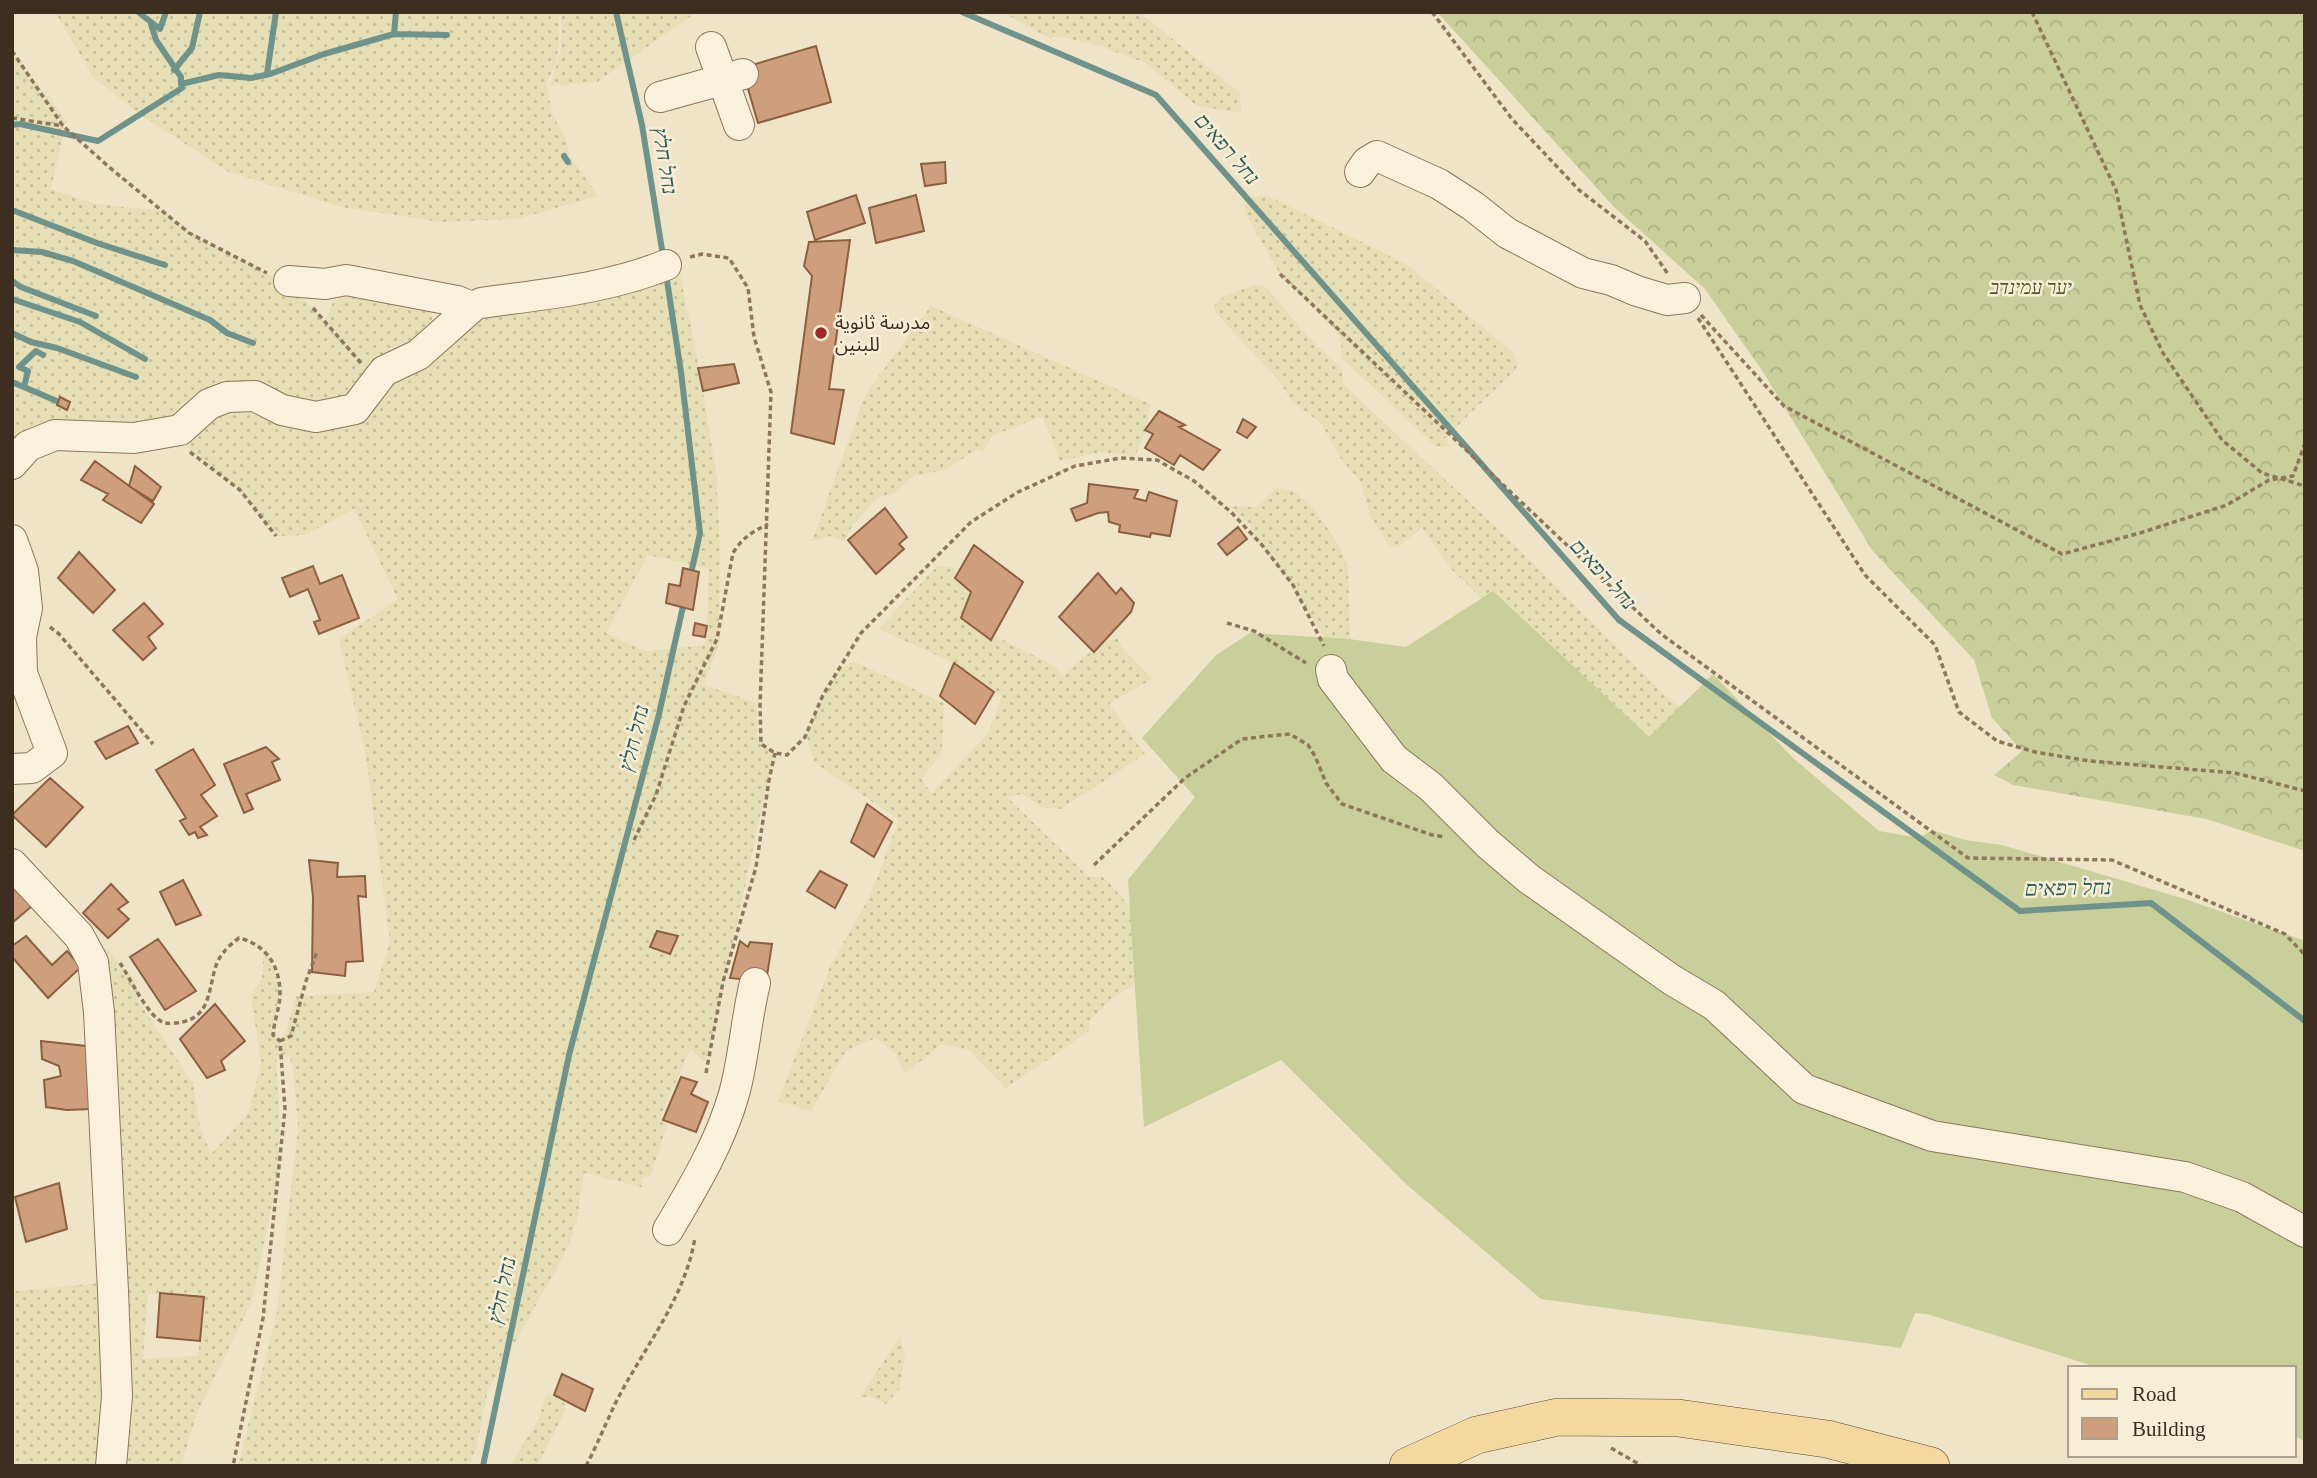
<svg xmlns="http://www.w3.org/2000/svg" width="2317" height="1478" font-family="'Times New Roman','Noto Sans Arabic',Heebo,serif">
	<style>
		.farmland { fill: url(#farmland-dots); fill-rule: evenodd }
		.grass { fill: #c9cf9b }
		.forest { fill: url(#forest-crowns) }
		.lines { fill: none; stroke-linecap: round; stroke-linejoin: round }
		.stream { stroke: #6f938a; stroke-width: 6 }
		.building { fill: #cf9f7d; stroke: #8d5f41; stroke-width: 2 }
		.minor-casing { stroke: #8d765c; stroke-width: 32 }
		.major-casing { stroke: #5b4430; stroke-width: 38 }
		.path { stroke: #8d765c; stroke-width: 3.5; stroke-dasharray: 5 3.5; stroke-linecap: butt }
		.minor { stroke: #faf1dc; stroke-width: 30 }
		.major { stroke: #f3d9a0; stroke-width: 37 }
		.poi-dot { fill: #9e2a2b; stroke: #f7eed8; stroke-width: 2.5 }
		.labels { text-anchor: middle; stroke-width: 5; stroke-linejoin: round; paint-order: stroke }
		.park-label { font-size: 19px; font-style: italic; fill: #4d5a26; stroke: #f7eed8 }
		.poi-label { font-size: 19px; fill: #3d2e20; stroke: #f7eed8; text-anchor: start }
		.water-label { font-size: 21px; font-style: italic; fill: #2f5d5a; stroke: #f7eed8 }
	</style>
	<defs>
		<pattern id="farmland-dots" width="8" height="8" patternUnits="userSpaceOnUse" patternTransform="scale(1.75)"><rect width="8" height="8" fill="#e6deb5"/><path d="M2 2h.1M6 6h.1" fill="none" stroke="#c6bf9b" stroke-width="1.8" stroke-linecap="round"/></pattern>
		<pattern id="forest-crowns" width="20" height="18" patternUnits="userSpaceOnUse" patternTransform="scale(1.75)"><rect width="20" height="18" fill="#c9cf9b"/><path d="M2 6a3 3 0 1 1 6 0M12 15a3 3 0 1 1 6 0" fill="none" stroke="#aeb285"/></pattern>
	</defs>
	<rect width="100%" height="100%" fill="#f0e4c8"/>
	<path class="farmland" d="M55,12H559V43L556,63L546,84L553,116L565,136L570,156L598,196L517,219L441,222L341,207L227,171L142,116L94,78Z
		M561,12H697L597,82L550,86L561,50Z
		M1002,12H1139L1240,93L1241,113L1197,106L1145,63L1098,45L1057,36L1051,39Z
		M12,51L66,121L51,189L93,203L131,208L153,209L167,214L200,239L266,273L301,296L343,343L326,319L333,302L351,293L430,310L437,334L488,305L558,309L680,275L696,351L716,471L720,546L719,643L704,685L757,703V734L773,756L710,1049L704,1062L690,1049L660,1118L664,1117L668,1122L651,1175L642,1178V1187L584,1173L577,1219L568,1248L488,1390L476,1448L470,1466H238L277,1312L298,1128L293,1066L289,1056L282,1054L276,1058L280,1128L275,1191L252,1301L197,1413L181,1466H12V1281L15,1291L99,1283L98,955L106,948L135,980L139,1002L193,1083L200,1128L211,1154L248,1114L261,1064L251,996L262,978L264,950L268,954L280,991L273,1025L281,1049L296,996L374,992L390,942L366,756L339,639L398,599L354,509L305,535L277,536L240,490L167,432L55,435L12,464ZM648,555L709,569L706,645L645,651L606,633ZM195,1293L196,1296L204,1298L198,1356L143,1359L148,1294Z
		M1262,195L1277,200L1406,264L1513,352L1518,365L1514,371L1445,438L1450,446L1436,447L1342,358L1340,336L1280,274L1246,215L1244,200Z
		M1255,285L1267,288L1308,337L1342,369L1343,384L1351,392L1509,539L1662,692L1735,751L1744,881L1566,678L1452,570L1422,528L1399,546L1392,547L1388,544L1370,515L1361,483L1339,456L1321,423L1292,402L1280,382L1215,312L1214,306L1224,296Z
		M931,306L1150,404L1147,428L1135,456L1100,452L1060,461L1043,417L1038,418L992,436L983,451L977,450L944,470L914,476L893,494L877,498L852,526L845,541L830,536L812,541L866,393Z
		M1278,487L1296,492L1315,510L1338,544L1348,567L1350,635L1368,706L1283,572L1249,530L1252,526L1229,506L1256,507Z
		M937,566L955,568V578L970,596L961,618L991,640L997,637L1055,666L1061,676L1103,642L1118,638L1122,648L1152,679L1109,704L1145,754L1061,809L1041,807L1022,794L1007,797L1089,877H1102L1110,883L1165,951L1157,967L1106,1004L1090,1021L1089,1031L1006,1088L969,1050L942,1044L905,1073L895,1053L875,1038L846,1051L811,1111L778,1101L831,964L869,898L899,820L814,762L806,734L837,672L853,661L944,703L942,752L922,779L931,794L989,732L1002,696L954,663L879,629Z
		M900,1337L905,1357L899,1390L886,1404L869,1396L859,1398Z
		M546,1396L556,1397L565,1404V1411L537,1466H510L538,1420Z"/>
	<path class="grass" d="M1493,591L1649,737L1713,674L1793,758L1879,831L1919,838L1932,830L1965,840L2002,845L2185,899L2305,941V1441L2294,1436V1368H2100L1927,1314L1915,1313L1901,1348L1541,1299L1406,1184L1281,1060L1144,1127L1128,880L1195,797L1142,738L1216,655L1250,633L1349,639L1406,647Z"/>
	<path class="forest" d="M1437,12H2305V851L2206,819L2013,785L1994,775L2022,751L1992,718L1974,660L1872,550L1763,372L1705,289L1613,206Z"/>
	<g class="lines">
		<path class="stream" d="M138,12L160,29L166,12
			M616,12L642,125L663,256
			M962,12L1156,95L1619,620L2020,911L2151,903L2305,1021
			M151,24L156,40L181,77V84
			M394,34L396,12
			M174,70L192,48L200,12
			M267,74L276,12
			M12,125L20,124L98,141L182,88L181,84L219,75L251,78L270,74L324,54L394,34L447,35
			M564,156L568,162
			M12,210L97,243L165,265
			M12,250L42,252L73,261L210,320L227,333L253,343
			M666,274L681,372L700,533L690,578
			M12,281L21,287L96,316
			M12,299L80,322L145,359
			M12,333L31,342L57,348L136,377
			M12,382L59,402
			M24,387L28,371L19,367L36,351L43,355
			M483,1466L569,1055L659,714L684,602"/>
	</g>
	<path class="building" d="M816,46L831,102L758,123L742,68Z
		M945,162L946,183L925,186L921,164Z
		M856,195L865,223L815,240L807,212Z
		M916,195L924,231L876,243L869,208Z
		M850,240L829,389L844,390L834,444L791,433L812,276L804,266L809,242Z
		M734,364L739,383L703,391L698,368Z
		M60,397L70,402L67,410L57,405Z
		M1159,411L1185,425L1179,427L1220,450L1203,470L1180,455L1174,465L1145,448L1153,434L1145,430Z
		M1243,419L1256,427L1247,438L1237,432Z
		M95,461L154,504L141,523L103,500L108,494L81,480Z
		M135,466L161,487L153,501L129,486Z
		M1089,484L1138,490L1134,498L1146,501L1149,492L1177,501L1170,536L1151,533L1150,537L1119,532L1120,525L1109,522L1108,512L1098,513L1076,521L1071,509L1087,503Z
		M885,508L907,537L899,544L904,549L876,574L848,540Z
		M1238,527L1247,539L1227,555L1218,544Z
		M974,545L1023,582L991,640L961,618L971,592L955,578Z
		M79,552L115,590L93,613L58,578Z
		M313,566L320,584L342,575L359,618L319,634L314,622L320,620L308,589L290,597L282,578Z
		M683,568L699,572L693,610L666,603L669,584L680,586Z
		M1098,573L1116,594L1121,588L1134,603L1131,612L1094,652L1059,617Z
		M144,603L163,624L148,637L156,648L143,660L113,630Z
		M695,623L707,626L705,637L693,635Z
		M954,663L994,692L975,724L940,696Z
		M128,726L138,743L106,759L95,742Z
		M266,747L279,759L272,762L280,780L246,794L253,809L244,813L224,764Z
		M193,749L215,785L201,795L217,816L200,827L207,835L198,838L195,832L189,835L180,821L186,818L156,770Z
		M50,778L83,807L46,847L12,815Z
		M867,804L892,822L874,857L851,842Z
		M309,860L338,863L337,877L365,876L366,897L358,896L363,961L346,962L345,976L312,972L313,897Z
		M820,871L847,885L835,908L807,891Z
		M183,880L201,915L176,925L160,892Z
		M111,884L128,902L118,909L129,919L108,938L83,913Z
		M12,886L32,906L12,923Z
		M657,931L678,936L670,954L650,947Z
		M26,936L52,965L67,951L81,967L48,998L12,957V946Z
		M158,939L196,991L165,1010L130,957Z
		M740,941L748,947L750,942L772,944L766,982L730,978Z
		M215,1004L245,1041L221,1061L225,1070L207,1078L180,1039Z
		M41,1041L86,1046L91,1109L67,1110L46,1107L44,1080L61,1076L59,1066L42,1059Z
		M681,1077L697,1082L691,1094L708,1102L696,1132L663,1120Z
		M59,1183L67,1229L26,1242L15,1197Z
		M160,1293L204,1297L200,1341L157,1337Z
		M562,1374L593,1389L585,1411L554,1395Z"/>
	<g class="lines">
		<g class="minor-casing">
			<path id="minor" d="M711,47L739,125
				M660,97L743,74
				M1360,172L1367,162L1377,156L1439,184L1473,206L1507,233L1583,273L1611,280L1637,291L1667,300L1685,298
				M481,303C545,294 606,289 666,265
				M12,464L28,446L55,435L134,438L180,430L209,404L227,397L255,396L282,410L316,417L355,409L384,371L418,355L472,307L457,301L346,280L325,284L289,281
				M12,540L23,571L27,608L21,637L22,673L52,753L32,768L12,769
				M1331,670L1333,679L1394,759L1431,787L1488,844L1529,879L1672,980L1714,1005L1804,1089L1932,1136L2185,1177L2242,1197L2305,1232
				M12,864L79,936L93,962L99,1012L113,1291L117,1396L111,1466
				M668,1230C694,1186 720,1143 734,1094C744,1058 746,1019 755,983"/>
		</g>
		<g class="major-casing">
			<path id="major" d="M1408,1466L1477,1435L1558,1417L1678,1418L1827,1439L1931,1466"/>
		</g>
		<path class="path" d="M1432,12L1512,119L1579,190L1645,241L1668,274
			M2032,12L2116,190L2140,305L2163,353L2222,440L2262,473L2305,486
			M12,51L63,126L109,167L189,233L267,273
			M12,118L63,126
			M690,257L702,254L729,258L748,288L754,337L771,392L760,706L761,744L775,753L787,755L805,737L823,695L861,633L971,522L1018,492L1075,466L1121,458L1157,460L1194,481L1231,512L1262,545L1293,585L1324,646
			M1280,274L1661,634L1968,858L2112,860L2285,934L2305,955
			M313,308L361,363
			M1701,315L1784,406L2062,554L2140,533L2227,505L2269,480L2293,476L2305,443
			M1698,318L1865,575L1935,645L1959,712L1997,741L2035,752L2090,761L2235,773L2305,791
			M190,452L240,490L276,536
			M1227,623L1254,631L1306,663
			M50,627L59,634L153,744
			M634,840L656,795L684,706L717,639L733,553C742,538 752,532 768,524
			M1094,865L1185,778L1242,739L1269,736L1290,734L1308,745L1315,756L1326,783L1342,804L1432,835L1445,837
			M120,963C130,978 149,1019 165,1023C170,1024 177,1023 182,1022C193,1020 201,1014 206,1003C217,973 209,960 239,938C267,945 281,967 280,997C279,1009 274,1022 273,1035L280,1041L285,1109L263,1318L233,1466
			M280,1041L291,1036L306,981L317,952
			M706,1073L723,982L756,867L769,780L775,753
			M1611,1448L1642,1466
			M586,1466C597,1445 606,1423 616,1402C643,1349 686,1297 695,1237"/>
		<use href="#minor" class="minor"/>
		<use href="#major" class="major"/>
	</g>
	<circle class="poi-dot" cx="821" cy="333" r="7"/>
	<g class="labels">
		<g class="park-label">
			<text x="2031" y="294">יער עמינדב</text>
		</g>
		<g class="poi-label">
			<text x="835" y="329">مدرسة ثانوية<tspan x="835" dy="22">للبنين</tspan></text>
		</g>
		<g class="water-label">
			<text transform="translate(1227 149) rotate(49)" y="7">נחל רפאים</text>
			<text transform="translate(665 161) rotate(81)" y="7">נחל חלץ</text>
			<text transform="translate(1603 574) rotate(48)" y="7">נחל רפאים</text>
			<text transform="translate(634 738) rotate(-76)" y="7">נחל חלץ</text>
			<text transform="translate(2068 888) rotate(-1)" y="7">נחל רפאים</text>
			<text transform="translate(502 1290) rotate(-78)" y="7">נחל חלץ</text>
		</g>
	</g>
	<rect width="2317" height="1478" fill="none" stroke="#3d2e20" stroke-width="28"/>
	<rect x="2068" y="1366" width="228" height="91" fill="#f7eed8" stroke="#ada18e" stroke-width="2"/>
	<rect x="2082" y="1389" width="35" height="10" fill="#f3d9a0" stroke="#ada18e" stroke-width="2"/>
	<text x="2132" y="1401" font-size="21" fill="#3d2e20">Road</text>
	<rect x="2082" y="1418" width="35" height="21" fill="#cf9f7d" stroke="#ada18e" stroke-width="2"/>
	<text x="2132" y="1436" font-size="21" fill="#3d2e20">Building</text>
</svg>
